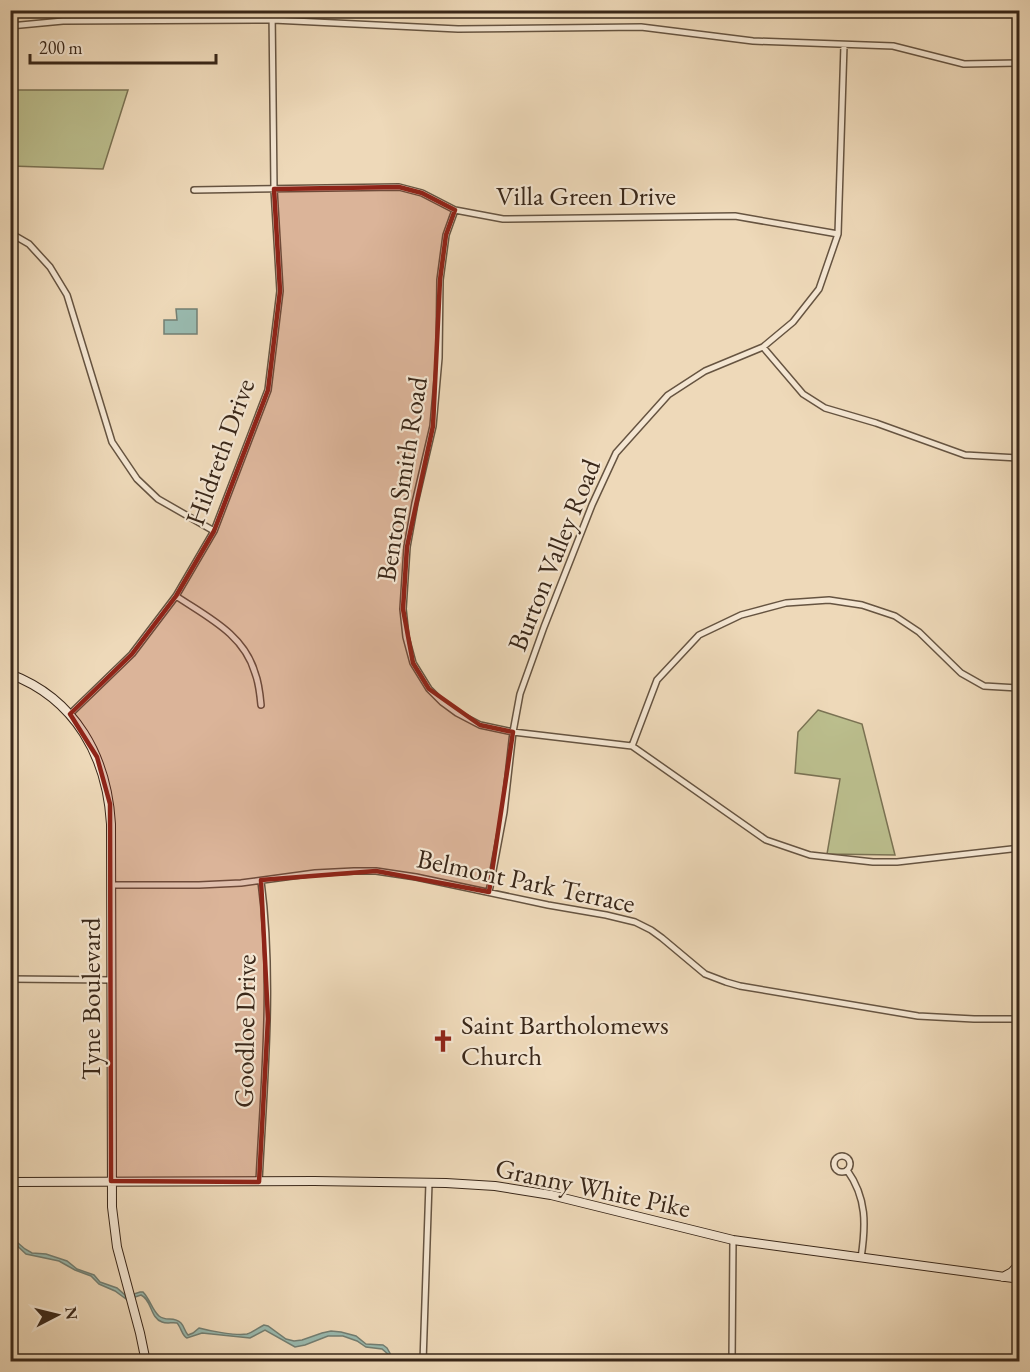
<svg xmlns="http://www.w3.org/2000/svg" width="1030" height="1372" font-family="'EB Garamond',serif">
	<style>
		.green { fill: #bbbe8d; stroke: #7a7253; stroke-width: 1.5 }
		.water { fill: #99baaf; stroke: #737f73; stroke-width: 1.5 }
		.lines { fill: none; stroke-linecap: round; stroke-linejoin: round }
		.street-casing { stroke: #665441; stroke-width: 8 }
		.secondary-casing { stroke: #392719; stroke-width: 10 }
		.street { stroke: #f4e6d2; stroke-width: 5 }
		.secondary { stroke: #f4e6d2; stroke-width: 8 }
		.marked { fill: #8f2418; fill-opacity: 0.2; stroke: #8f2418; stroke-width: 4.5; stroke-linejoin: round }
		.labels { text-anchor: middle; stroke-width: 4.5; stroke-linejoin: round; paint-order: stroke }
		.street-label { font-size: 27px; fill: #392719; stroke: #f4e6d2 }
		.poi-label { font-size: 27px; fill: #392719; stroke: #f4e6d2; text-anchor: start }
	</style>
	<rect width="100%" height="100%" fill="#eed9b9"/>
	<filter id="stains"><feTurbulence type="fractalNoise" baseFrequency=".00333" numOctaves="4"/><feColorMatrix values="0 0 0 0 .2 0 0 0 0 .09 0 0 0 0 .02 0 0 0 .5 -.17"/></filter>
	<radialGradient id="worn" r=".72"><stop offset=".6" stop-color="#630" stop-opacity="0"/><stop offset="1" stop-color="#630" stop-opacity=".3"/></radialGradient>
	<path class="green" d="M11,90H128L103,169L11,166Z
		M818,710L862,724L895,855L827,854L840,779L795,773L798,732Z"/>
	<path class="water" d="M176,309H197V334H164V320H177Z
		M11,1237L25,1249L32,1253L46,1254L67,1261L77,1269L94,1275L100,1282L117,1288L125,1295L126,1299L115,1291L99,1284L91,1276L75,1270L59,1261L26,1254L11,1240Z
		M140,1292H143C150,1299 152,1310 159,1316C166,1322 174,1316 181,1323C184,1326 185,1332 188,1335L193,1333L199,1328C210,1331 236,1336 247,1334C253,1332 258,1328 264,1325L268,1326L286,1339L294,1341L302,1340L322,1333L331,1331L341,1332L356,1336L366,1344L383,1345L387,1348L391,1355L402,1361H396L382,1349L366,1347L357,1341L343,1336H328L305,1345L295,1347L265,1330L250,1338L202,1333L187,1338C182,1336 181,1327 177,1323C172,1322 167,1324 162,1322C150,1318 152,1300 141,1295L135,1297L134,1294Z"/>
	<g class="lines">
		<g class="street-casing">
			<path id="street" d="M10,26L63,21L273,20L458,29L641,27L753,41L893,46L964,64L1020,63
				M194,190L399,187L422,193L455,210L503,219L735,216L838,234
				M455,210L446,235L440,280L439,358L433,426L415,503L407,547L403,609L406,637L413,663L429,689L442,702L457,713L480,725L513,732L632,746L766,840L810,855L873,862H897L1020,848
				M10,233L29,244L50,267L67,295L112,442L137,479L158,499L214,531
				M763,347L803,394L825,408L876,423L965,455L1020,458
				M176,596C207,617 244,634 255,673C259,683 260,694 261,705
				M70,714L132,654L176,596L214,531L268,390L280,291L274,189L272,10
				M632,746L657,680L699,635L741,615L786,603L829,600L862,605L895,616L919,632L961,673L984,686L1020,688
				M111,885H199L241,883L315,873L354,871H376L416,877L548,905L606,915L635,922L651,930L662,938L705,974L726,982L740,986L918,1016L974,1019H1020
				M489,892L504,812L513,732L520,694L544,627L592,505L616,453L668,395L705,371L763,347L793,322L819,289L838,234L844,45
				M10,979L112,980
				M834 1164a8 8 0 1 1 16 0a8 8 0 1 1-16 0Z
				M847,1170C867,1198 866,1225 861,1258
				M259,1182C264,1081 274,981 261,881
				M423,1362L429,1183
				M732,1362L733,1240"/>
		</g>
		<g class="secondary-casing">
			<path id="secondary" d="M1018,10L1020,110
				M10,674C76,699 107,757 111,824L112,1207L117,1247L140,1333L146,1362
				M10,1182L314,1181L446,1183L495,1186L551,1195L733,1240L1020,1279
				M1003,1277L1012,1272L1020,1263"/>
		</g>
		<use href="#street" class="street"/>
		<use href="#secondary" class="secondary"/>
	</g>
	<path class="marked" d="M399,187L422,193L455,210L446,235L440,280L433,426L407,547L403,609L413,663L429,689L480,725L513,732L489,892L376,871L261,880L268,1019L259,1182L111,1181L110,804L97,757L70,714L132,654L176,596L214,531L268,390L280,291L274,189Z"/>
	<defs>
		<g id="church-bare" transform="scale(1.8)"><path d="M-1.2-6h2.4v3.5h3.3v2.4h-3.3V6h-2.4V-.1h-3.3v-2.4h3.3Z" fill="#8f2418" stroke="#f4e6d2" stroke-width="2.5" paint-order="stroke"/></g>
	</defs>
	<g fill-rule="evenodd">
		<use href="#church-bare" x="443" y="1041"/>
	</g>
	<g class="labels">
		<g class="street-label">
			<text x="586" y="205">Villa Green Drive</text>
			<text transform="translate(220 452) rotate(-70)" y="9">Hildreth Drive</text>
			<text transform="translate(402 479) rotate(-81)" y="9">Benton Smith Road</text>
			<text transform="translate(554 555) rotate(-68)" y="9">Burton Valley Road</text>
			<text transform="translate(526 881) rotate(12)" y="9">Belmont Park Terrace</text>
			<text transform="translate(91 999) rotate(-90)" y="9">Tyne Boulevard</text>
			<text transform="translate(245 1031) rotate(-89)" y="9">Goodloe Drive</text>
			<text transform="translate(593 1188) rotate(12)" y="9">Granny White Pike</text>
		</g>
		<g class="poi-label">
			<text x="461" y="1034">Saint Bartholomews<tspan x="461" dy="31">Church</tspan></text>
		</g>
	</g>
	<rect width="1030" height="1372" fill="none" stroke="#eed9b9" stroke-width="36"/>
	<rect x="12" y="12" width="1006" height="1348" fill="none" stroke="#392719" stroke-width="3"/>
	<rect x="18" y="18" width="994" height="1336" fill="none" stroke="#392719" stroke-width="1.5"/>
	<g transform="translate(57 1315) rotate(83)" stroke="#f4e6d2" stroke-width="4.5" paint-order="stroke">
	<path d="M0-4.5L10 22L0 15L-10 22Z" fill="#392719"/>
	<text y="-9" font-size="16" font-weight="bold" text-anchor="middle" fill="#392719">N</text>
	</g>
	<path d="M30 54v9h186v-9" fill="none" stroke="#392719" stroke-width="3"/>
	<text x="39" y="54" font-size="18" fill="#392719" stroke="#f4e6d2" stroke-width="4.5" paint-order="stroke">200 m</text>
	<rect width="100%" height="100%" filter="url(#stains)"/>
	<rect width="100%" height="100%" fill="url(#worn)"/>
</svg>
